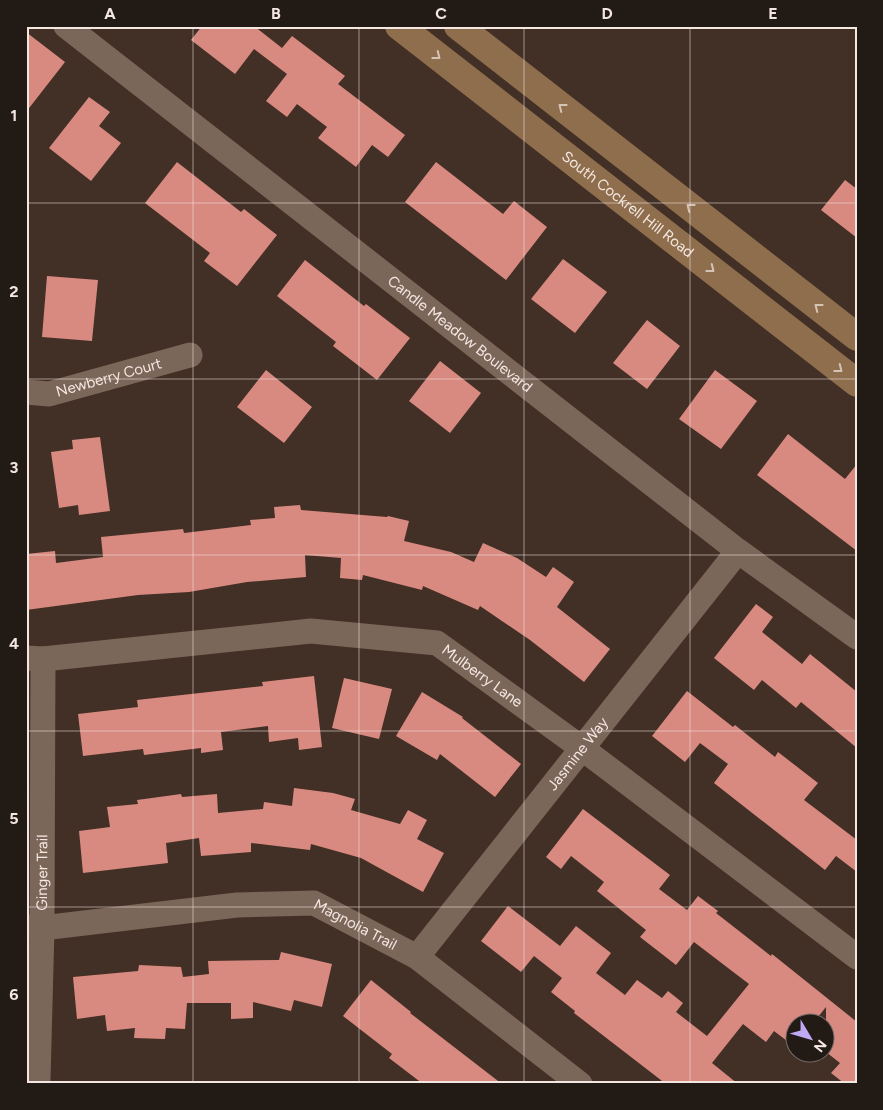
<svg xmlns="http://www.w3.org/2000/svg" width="883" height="1110" font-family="Figtree,sans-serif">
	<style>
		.building { fill: #d98a80 }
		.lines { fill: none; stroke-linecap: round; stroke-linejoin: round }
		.minor { stroke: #7b665a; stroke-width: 25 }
		.secondary { stroke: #8e6e4d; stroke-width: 28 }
		.oneway { stroke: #d5c3b5 }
		.grid { fill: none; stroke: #f4e7e1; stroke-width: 1; stroke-opacity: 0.55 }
		.labels { text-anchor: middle; stroke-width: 5; stroke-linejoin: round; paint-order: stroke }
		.street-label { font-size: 15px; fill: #f4e7e1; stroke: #221a15 }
		.neatline { fill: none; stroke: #f4e7e1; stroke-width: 2 }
		.grid-label { font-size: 16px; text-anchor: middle; font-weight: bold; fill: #f4e7e1 }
	</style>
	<rect width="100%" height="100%" fill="#422f25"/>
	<path class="building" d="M202,26H254L282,48L292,36L345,76L338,84L405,135L388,157L372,145L356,167L318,138L327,127L297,104L287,117L266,101L287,74L254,49L235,74L191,40Z
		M26,32L65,62L26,112Z
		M89,97L110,112L99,126L121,143L91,181L49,148Z
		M177,162L241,212L244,209L277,235L237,286L204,261L210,253L145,203Z
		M436,162L503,214L514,201L547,227L506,280L405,202Z
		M845,180L857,189V238L821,210Z
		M563,259L607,292L575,333L531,299Z
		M305,260L364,306L366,304L410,338L377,380L333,346L336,342L277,296Z
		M47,276L98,280L92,341L42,337Z
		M647,320L680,346L647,389L613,363Z
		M440,361L481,393L450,433L409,401Z
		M266,370L312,407L284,443L237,407Z
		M715,370L757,401L721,449L679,419Z
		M788,434L845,479L857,464V551L757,475Z
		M100,437L110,511L79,515L78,505L59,508L51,452L73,449L72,440Z
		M300,505L301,510L387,517L388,516L409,521L404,541L451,552L474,562L483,543L517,558L546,577L553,567L574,582L557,607L610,649L584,682L530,640L480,606L478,610L423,586L422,590L363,575L362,580L340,578L341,558L305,555L306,577L247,582L189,592L138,595L26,610V554L55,551L56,563L103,557L101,537L183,529L184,533L251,525L250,520L275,518L274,507Z
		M756,604L773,617L762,632L802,664L810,654L857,692V748L801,702L796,708L762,680L754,690L714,658Z
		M314,676L322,747L299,750L298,738L269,742L268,726L221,732L223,750L201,753V748L144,755L143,749L83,756L78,714L138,707L137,700L263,686L262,682Z
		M344,678L392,689L379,739L332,728Z
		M687,691L733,727L735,725L775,757L778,752L818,783L804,800L857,840V872L836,856L825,870L714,783L728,764L700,743L685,762L652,736Z
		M422,692L463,717L462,718L521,764L495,797L440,754L437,760L396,736Z
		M294,788L333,793L355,799L351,810L400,824L408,810L427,820L417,839L444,853L423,892L361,858L311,844L310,850L251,843V852L201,856L199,838L166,843L168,863L83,873L79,831L110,827L107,807L138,804L137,800L181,794L182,797L217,794L218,813L263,809L264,802L292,806Z
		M583,809L670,875L659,889L687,910L698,896L718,911L716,913L771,956L772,954L857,1022V1084H845L831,1073L840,1063L826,1052V1007L814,1022H796L795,1047L774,1031L766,1042L743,1024L712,1063L738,1084H666L574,1013L575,1011L551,992L562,978L534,956L521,972L481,941L508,906L560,946L576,926L611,953L596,973L625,995L637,980L662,998L668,991L683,1003L676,1012L707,1036L749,984L694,942L676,965L640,937L646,930L597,891L604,882L571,856L561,869L546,857Z
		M281,952L332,964L322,1007L294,1000L291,1011L253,1002V1018L231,1019V1003H187L185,1029L166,1028L165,1039L134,1038L135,1028L107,1031L105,1015L77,1019L73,977L138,971L139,965L181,967L183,977L209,974L208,961L279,960Z
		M371,980L411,1012L410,1013L502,1084H423L389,1058L392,1054L343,1016Z"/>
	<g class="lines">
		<g class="minor">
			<path id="s1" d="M66,26L738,551L857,637"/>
			<path id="s2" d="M26,392L49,394L190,355"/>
			<path id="s3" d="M26,658L43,659L311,631L437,643L583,749L857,957"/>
			<path id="s4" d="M26,927L42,928L237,905L314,903L417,957L580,1084"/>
			<path id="s5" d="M417,957L738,551"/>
			<path id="s6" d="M36,1084L38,1080L42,928L43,659"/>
		</g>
		<g class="secondary">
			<path id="s7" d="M399,26L857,383"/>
			<path d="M458,26L857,337"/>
		</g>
	</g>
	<defs><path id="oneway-chevron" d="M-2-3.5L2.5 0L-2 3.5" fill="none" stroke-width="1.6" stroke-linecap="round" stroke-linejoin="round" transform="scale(1.25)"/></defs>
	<g class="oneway">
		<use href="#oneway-chevron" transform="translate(437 56) rotate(38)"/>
		<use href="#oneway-chevron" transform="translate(562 107) rotate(-142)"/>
		<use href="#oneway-chevron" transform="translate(690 207) rotate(-142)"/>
		<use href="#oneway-chevron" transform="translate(711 269) rotate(38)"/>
		<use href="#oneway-chevron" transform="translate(818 307) rotate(-142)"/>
		<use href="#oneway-chevron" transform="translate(839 369) rotate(38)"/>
	</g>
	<path class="grid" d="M193,26V1084M359,26V1084M524,26V1084M690,26V1084M26,203H857M26,379H857M26,555H857M26,731H857M26,907H857"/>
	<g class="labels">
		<g class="street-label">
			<text dy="5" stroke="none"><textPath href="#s7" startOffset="290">South Cockrell Hill Road</textPath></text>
			<text dy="5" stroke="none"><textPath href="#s1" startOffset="500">Candle Meadow Boulevard</textPath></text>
			<text dy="5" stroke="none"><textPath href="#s2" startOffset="85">Newberry Court</textPath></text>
			<text dy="5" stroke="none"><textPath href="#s3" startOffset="469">Mulberry Lane</textPath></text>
			<text dy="5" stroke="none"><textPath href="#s5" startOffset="259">Jasmine Way</textPath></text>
			<text dy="5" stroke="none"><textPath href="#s6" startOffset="212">Ginger Trail</textPath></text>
			<text dy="5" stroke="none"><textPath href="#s4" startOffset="336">Magnolia Trail</textPath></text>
		</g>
	</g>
	<rect width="883" height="1110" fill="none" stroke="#221a15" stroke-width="55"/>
	<g transform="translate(810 1038) rotate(128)"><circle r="24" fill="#221a15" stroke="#766c67"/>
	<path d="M0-4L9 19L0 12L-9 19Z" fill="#c1a8f3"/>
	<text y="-8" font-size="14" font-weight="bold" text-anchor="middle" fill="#f4e7e1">N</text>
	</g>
	<rect x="28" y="28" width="828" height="1054" class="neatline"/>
	<g class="grid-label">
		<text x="110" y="19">A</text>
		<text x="276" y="19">B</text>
		<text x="441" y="19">C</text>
		<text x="607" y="19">D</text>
		<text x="773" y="19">E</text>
		<text x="14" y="121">1</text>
		<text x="14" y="297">2</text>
		<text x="14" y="473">3</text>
		<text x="14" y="649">4</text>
		<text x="14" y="824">5</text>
		<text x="14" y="1000">6</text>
	</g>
</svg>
